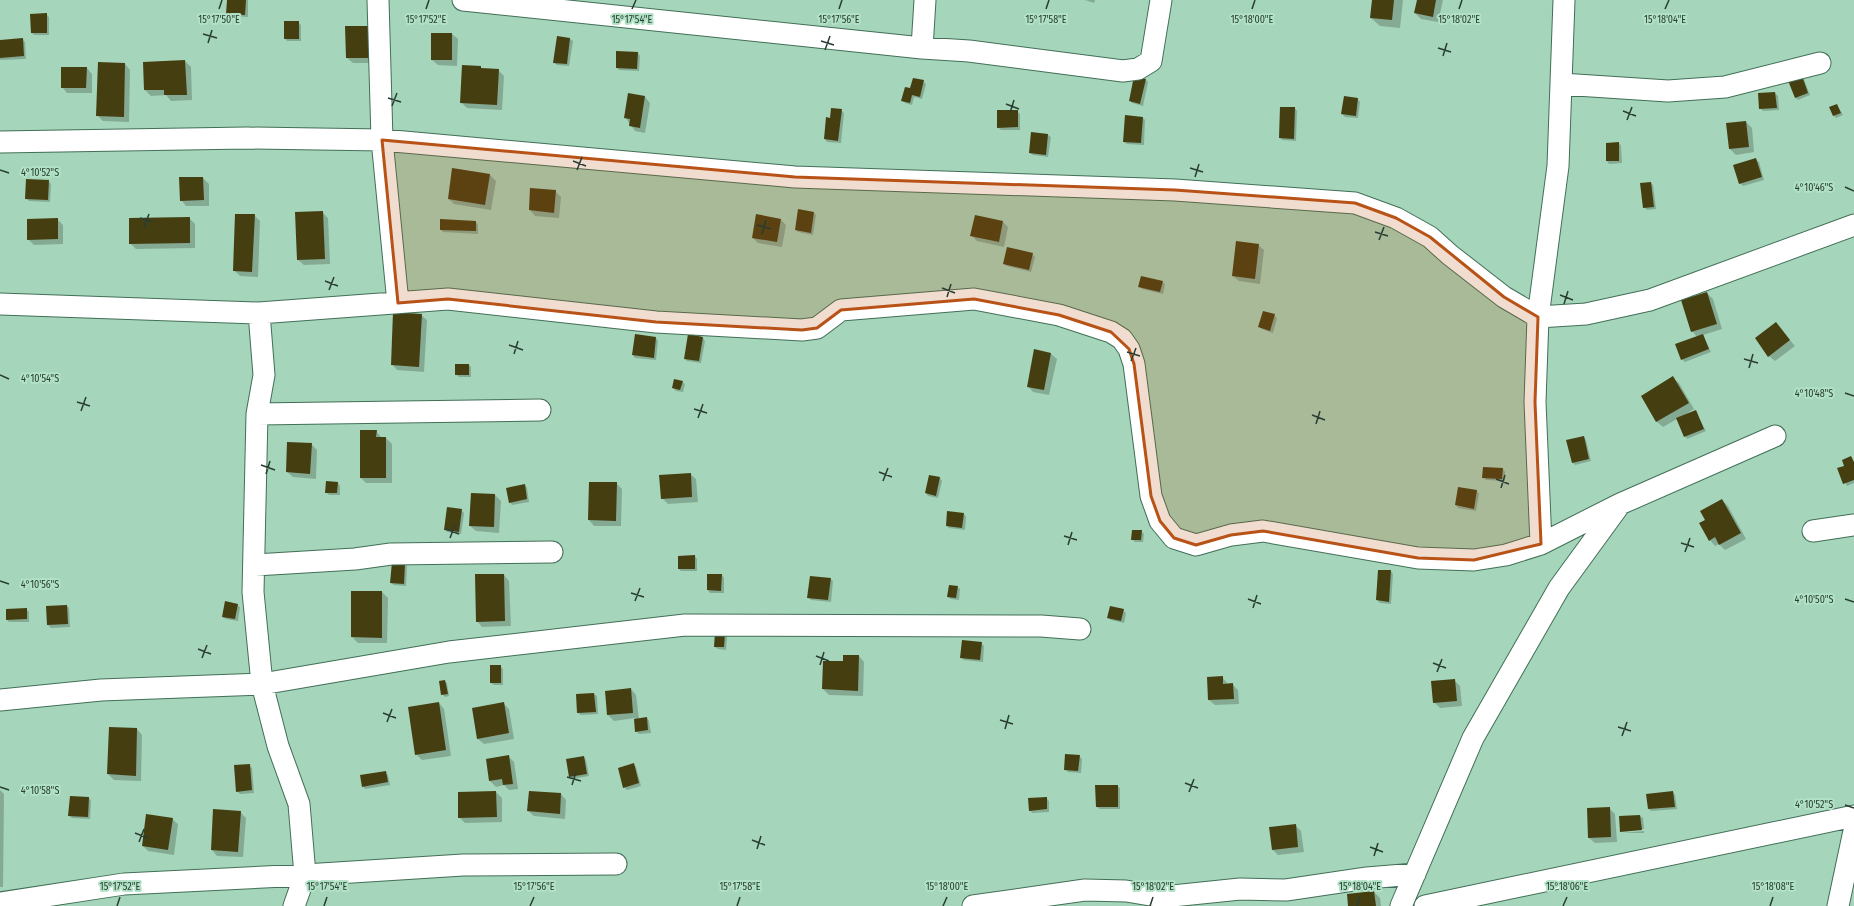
<svg xmlns="http://www.w3.org/2000/svg" width="1854" height="906" font-family="'Fira Sans Condensed',sans-serif">
	<style>
		.shadow { fill: #0003 }
		.building { fill: #453e11 }
		.lines { fill: none; stroke-linecap: round; stroke-linejoin: round }
		.street-casing { stroke: #426f57; stroke-width: 23 }
		.street { stroke: #fff; stroke-width: 21 }
		.marked { fill: #b85216; fill-opacity: 0.2; stroke: #b85216; stroke-width: 3; stroke-linejoin: round }
		.ticks { fill: none; stroke: #293d32; stroke-width: 1.5 }
		.ticks-label { font-size: 10px; text-anchor: middle; fill: #293d32; stroke: #b1e2c6; stroke-width: 4; stroke-linejoin: round; paint-order: stroke }
	</style>
	<rect width="100%" height="100%" fill="#a5d5ba"/>
	<path class="shadow" d="M228,0H248V17L230,16L227,14Z
		M1085,0H1095L1094,3Z
		M1373,0H1403L1400,28L1380,26L1371,18Z
		M1418,0H1443L1438,22L1421,19L1415,13Z
		M46,14L49,17V35H34L32,33Z
		M298,22L301,25V41H287L285,38Z
		M347,27L375,63H353L347,58Z
		M432,34H452L458,39L457,66L438,65L432,60Z
		M558,37L570,39L573,41L569,66L557,65L554,62Z
		M22,39L25,42L26,59L0,60V41Z
		M638,53L640,56L639,71L619,70L617,67Z
		M185,61L191,67L192,100L171,101L166,95L151,96L145,90L144,63Z
		M125,64L130,70L129,122L103,121L97,115Z
		M87,68L92,74V93H67L62,87Z
		M498,70L504,76L502,110L467,108L461,102Z
		M1803,77L1810,95L1798,100L1795,97Z
		M1146,80L1148,82L1143,106L1132,103L1130,101Z
		M923,81L926,84L922,99L914,97L912,105L905,103L902,100L911,89Z
		M1775,93L1778,96L1779,110L1763,111L1760,108Z
		M645,97L650,103L645,133L635,131L625,117Z
		M1358,99L1360,102L1358,118L1345,117L1342,114Z
		M1837,105L1843,115L1836,118L1834,116Z
		M1295,108L1297,111L1296,141L1282,140L1280,138Z
		M841,110L844,113L841,143L827,142L825,139L827,119H831Z
		M1017,111L1020,114V130H1001L998,127Z
		M1143,118L1145,120L1144,145L1127,144L1124,142Z
		M1746,122L1752,128L1754,152L1736,155L1730,149L1727,124Z
		M1032,133L1048,135L1051,137L1048,157L1033,155L1030,153Z
		M1607,143H1619L1621,146L1622,163L1609,164L1607,161Z
		M1756,160L1759,162L1764,180L1743,186L1740,183Z
		M453,169L490,175L496,181L491,210L454,204L449,199Z
		M180,178H203L209,184V206H186L181,200Z
		M48,181L51,184L50,202L29,201L26,198Z
		M1651,183L1653,185L1656,209L1647,210L1644,207Z
		M531,189L555,191L561,197L559,218L535,216L530,210Z
		M322,212L328,218L330,264L304,265L298,260Z
		M814,213L816,215L813,235L798,232L796,230Z
		M254,215L260,221L258,277L240,276L234,270Z
		M189,218L195,224V248L136,249L130,243Z
		M57,219L63,225V244L34,245L28,239Z
		M781,220L786,225L782,247L758,243L753,238Z
		M475,222L478,224V234L443,232L441,229Z
		M1003,222L1008,227L1004,247L977,241L972,236Z
		M1258,245L1264,250L1260,284L1239,281L1233,276Z
		M1032,254L1035,257L1031,272L1007,266L1004,264Z
		M1162,282L1165,284L1163,294L1142,289L1140,286Z
		M1707,293L1713,299L1722,329L1703,335L1711,352L1685,362L1682,359L1697,337L1692,331Z
		M421,315L427,320L424,372L397,370L392,364Z
		M1274,315L1277,318L1273,333L1262,329L1260,327Z
		M1776,324L1795,346L1775,361L1769,356Z
		M656,338L658,341L656,360L635,358L633,355Z
		M703,338L705,341L701,363L687,361L685,358Z
		M1035,350L1051,354L1057,359L1049,395L1033,392L1028,386Z
		M469,365L471,367V377H459L456,374Z
		M1673,378L1679,383L1694,409L1686,414L1687,415L1695,411L1706,431L1687,439L1677,419L1663,427L1657,422L1642,396Z
		M682,382L685,384L683,392L676,391L673,388Z
		M376,431L382,438H386L392,444V483H366L361,478Z
		M1584,437L1586,440L1591,461L1575,465L1573,463Z
		M311,444L317,450L316,479L293,477L287,472Z
		M1854,463V483L1847,486L1838,469Z
		M1503,469L1505,472V481L1486,480L1484,477Z
		M690,474L696,479L698,502L668,504L662,498Z
		M940,478L942,481L938,498L928,496L926,493Z
		M338,483L340,486V495H329L326,492Z
		M590,483H616L622,489L621,526H594L589,520Z
		M525,485L527,488L529,502L512,505L510,502Z
		M1477,491L1479,494L1476,511L1458,508L1456,505Z
		M472,494L495,495L501,501L499,533L476,531L470,526Z
		M1722,500L1728,506L1746,539L1725,550L1719,544L1715,546L1710,540L1706,520Z
		M461,510L464,513L461,534L447,532L445,529Z
		M964,514L966,517L965,530L949,528L947,526Z
		M1141,531L1144,534L1143,542H1135L1132,539Z
		M695,556L697,559V571H681L679,569Z
		M404,564L407,566L406,586L394,585L391,583Z
		M1391,571L1393,574L1391,604L1380,603L1377,600Z
		M504,575L509,581L511,626L482,627L477,621Z
		M722,575L724,578V593H710L708,590Z
		M830,579L833,581L831,602L811,600L808,597Z
		M957,587L960,589L959,600L951,599L948,597Z
		M352,592H382L388,598L387,643H358L352,637Z
		M237,605L240,607L238,621L226,619L223,617Z
		M47,606H67L69,608L70,627L51,628L48,625Z
		M26,609L29,612V622H9L7,620Z
		M1123,610L1126,613L1124,623L1111,620L1108,618Z
		M724,634L727,636L726,650L718,649L715,647Z
		M981,643L984,646L983,662L964,660L961,657Z
		M859,656L864,662L863,696L829,695L823,689L844,662Z
		M500,666L503,669V685H494L491,683Z
		M1222,677L1228,684H1232L1238,690L1239,704L1215,705L1209,700Z
		M1454,680L1460,686L1462,706L1440,708L1434,702Z
		M444,681L447,683L449,696L445,697L442,694Z
		M631,689L636,695L639,719L647,718L649,721L651,733L639,734L636,731L635,718L614,721L608,715Z
		M594,694L597,696L598,714L581,715L578,713Z
		M439,703L444,709L451,756L422,760L416,754Z
		M503,703L509,709L514,739L484,744L478,739Z
		M137,729L142,735L141,781L114,780L108,774Z
		M508,756L514,762L518,789L509,790L504,785L496,787L490,781L487,759Z
		M1079,756L1082,759L1081,773L1068,772L1065,769Z
		M584,757L586,760L589,776L572,779L569,776Z
		M249,765L252,768L254,793L240,794L237,791Z
		M634,765L636,767L641,786L627,790L624,787Z
		M385,772L388,775L390,785L365,789L363,786Z
		M1117,786L1120,788V809H1100L1097,807Z
		M0,790L4,794L3,887H0Z
		M496,792L502,798V822L465,823L459,817Z
		M1673,792L1675,795L1677,809L1651,811L1649,809Z
		M561,794L566,800L565,819L534,816L528,811Z
		M89,798L91,801L90,819L72,818L69,815Z
		M1046,798L1049,801V812L1032,813L1030,810Z
		M1609,808L1615,814L1617,842L1595,843L1589,838Z
		M240,812L246,818L243,857L217,856L212,850Z
		M1640,816L1643,818L1644,829L1621,831Z
		M172,819L178,824L174,855L148,851L143,846Z
		M1295,825L1301,831L1304,852L1278,855L1273,850Z
		M1644,831V833H1622Z
		M1374,892L1380,898L1381,906H1349Z"/>
	<path class="building" d="M227,0H246L245,15L226,14Z
		M1372,0H1394L1392,20L1370,18Z
		M1417,0H1436L1433,17L1414,13Z
		M47,13V33H31L30,14Z
		M284,21H299V39H284Z
		M345,26H369L370,58H346Z
		M431,33H452V60H431Z
		M557,36L570,38L567,64L553,63Z
		M23,38L24,56L0,58V40Z
		M616,51L638,52L637,69L616,68Z
		M185,60L187,95H164V90H144L143,62Z
		M98,62L125,63L124,117L96,116Z
		M462,65L481,66V68L499,69L497,105L460,103Z
		M61,67H87L86,88H61Z
		M1801,73L1808,93L1795,98L1787,78Z
		M1134,76L1146,79L1140,104L1129,101Z
		M913,78L924,80L920,97L912,95L910,103L901,101L905,87L910,88Z
		M1775,92L1777,108L1759,109L1758,93Z
		M628,93L645,96L640,128L629,126L630,119L624,118Z
		M1344,96L1358,98L1356,116L1341,114Z
		M1837,104L1841,113L1833,116L1829,107Z
		M1280,107H1295L1294,139L1279,138Z
		M831,108L842,109L838,141L824,139L826,117L830,118Z
		M997,110H1018V127L997,128Z
		M1125,115L1143,117L1141,143L1123,142Z
		M1746,121L1749,147L1729,149L1726,123Z
		M1031,132L1048,134L1046,155L1029,153Z
		M1619,142V161H1606V143Z
		M1756,158L1762,177L1739,184L1733,165Z
		M452,168L490,174L485,205L448,199Z
		M179,177H203L204,200L180,201Z
		M26,179L49,180L48,200L25,199Z
		M1651,182L1654,207L1643,208L1640,183Z
		M530,188L556,190L554,213L529,210Z
		M798,209L814,212L811,233L795,230Z
		M323,211L325,259L297,260L295,212Z
		M235,214H255L252,272L233,271Z
		M756,214L781,219L777,242L752,238Z
		M975,215L1003,221L999,242L970,236Z
		M190,217V243L129,244V218Z
		M58,218V239L27,240V219Z
		M440,219L476,221V231L440,230Z
		M1236,241L1259,244L1255,279L1232,276Z
		M1007,247L1033,253L1029,270L1003,264Z
		M1141,276L1163,281L1160,292L1138,287Z
		M1707,292L1717,324L1691,332L1681,300Z
		M1263,311L1275,314L1270,331L1258,327Z
		M393,312L422,314L419,367L391,365Z
		M1776,322L1790,340L1768,357L1755,338Z
		M635,334L656,337L654,358L632,355Z
		M688,334L703,337L699,361L684,359Z
		M1703,334L1709,349L1681,360L1675,344Z
		M1034,349L1051,353L1044,390L1027,387Z
		M455,364H469V375H455Z
		M1673,376L1689,403L1656,422L1641,396Z
		M674,379L683,381L680,390L672,388Z
		M1696,410L1704,429L1684,437L1676,418Z
		M360,430H377L376,437H386V478H360Z
		M1584,436L1589,459L1572,463L1566,440Z
		M287,442L312,443L310,474L286,472Z
		M1851,456L1854,462V480L1843,484L1837,468L1844,466L1842,460Z
		M1483,467L1503,468L1502,479L1482,478Z
		M691,473L692,497L661,499L659,475Z
		M929,475L940,477L936,496L925,493Z
		M326,481L338,482L337,493H325Z
		M589,482H617L616,521L588,520Z
		M525,484L527,499L509,503L506,488Z
		M1458,487L1477,490L1474,509L1455,505Z
		M471,493L495,494L494,527L469,526Z
		M1722,499L1741,533L1719,545L1715,537L1709,541L1699,523L1705,520L1700,511Z
		M447,507L462,509L459,532L444,530Z
		M947,511L964,513L962,528L946,526Z
		M1132,530H1142L1141,540H1131Z
		M695,555V569H678V556Z
		M392,562L405,563L404,584L390,583Z
		M1378,570H1391L1389,602L1376,600Z
		M475,574H504L505,621L476,622Z
		M707,574H722L721,591L707,590Z
		M810,576L831,578L828,600L807,598Z
		M949,585L958,586L956,598L947,597Z
		M351,591H382V638L351,637Z
		M225,601L238,604L235,619L222,617Z
		M67,605L68,624L47,625L46,606Z
		M1110,606L1124,609L1121,621L1107,618Z
		M27,608V619L6,620V609Z
		M715,632L725,633L724,647H714Z
		M962,640L982,642L980,660L960,658Z
		M843,655H859L858,691L822,689L823,661H843Z
		M490,665H501V683H490Z
		M1223,676V684L1233,683L1234,699L1208,700L1207,677Z
		M1455,679L1457,701L1433,703L1431,681Z
		M445,680L448,694L441,695L439,681Z
		M631,688L633,713L607,715L605,691Z
		M594,693L596,712L577,713L576,694Z
		M439,702L446,750L415,755L408,707Z
		M504,702L509,733L477,739L472,708Z
		M647,717L648,730L635,732L634,719Z
		M109,727L137,728L136,776L107,774Z
		M1065,754L1080,755L1078,771L1064,770Z
		M509,755L513,784L503,785L502,779L489,781L486,759Z
		M584,756L587,774L569,777L566,759Z
		M634,763L639,783L623,788L618,768Z
		M250,764L252,790L236,792L234,765Z
		M386,771L388,782L362,787L360,775Z
		M1095,785H1118V807H1096Z
		M496,791L497,817L458,818V792Z
		M529,791L561,793L560,814L527,811Z
		M1673,791L1675,807L1648,809L1646,794Z
		M70,796L89,797L88,817L68,816Z
		M1047,797V809L1029,811L1028,798Z
		M1610,807L1611,837L1588,838L1587,808Z
		M213,809L241,811L238,852L211,850Z
		M146,814L173,818L168,850L142,846Z
		M1640,815L1642,830L1620,832L1619,816Z
		M1296,824L1298,847L1272,850L1269,827Z
		M1374,891L1376,906H1348L1347,894Z"/>
	<g class="lines">
		<g class="street-casing">
			<path id="street" d="M378,0L382,140L398,303
				M463,0L922,48L969,51L1123,71L1138,69L1151,61L1161,0
				M922,48L925,0
				M1561,84L1668,91L1725,87L1820,63
				M0,142L247,138L382,140L795,177L1175,190L1355,203L1396,218L1430,237L1450,255L1504,297L1538,317L1586,314L1650,300L1854,225
				M0,304L259,313L448,299L656,322L802,330L817,328L841,310L974,299L1059,315L1111,332L1122,339L1129,349L1134,364L1151,496L1160,521L1174,538L1196,545L1231,535L1263,531L1418,558L1474,560L1506,555L1541,544L1620,504L1775,436
				M259,313L264,375L257,414L253,592L262,684L278,746L299,804L305,875L294,906
				M257,414L540,410
				M1813,531L1854,525
				M1541,544L1535,402L1538,317L1558,166L1564,0
				M255,565L355,559L391,554L552,552
				M0,700L101,690L262,684L449,652L685,625L1041,626L1080,629
				M0,903L124,884L305,875L463,865L616,864
				M973,906L1085,890L1126,891L1163,897L1240,889L1286,890L1367,878L1415,874
				M1401,906L1473,738L1559,588L1618,507
				M1425,906L1854,816
				M1838,906L1854,831"/>
		</g>
		<use href="#street" class="street"/>
	</g>
	<path class="marked" d="M382,140L795,177L1175,190L1355,203L1396,218L1430,237L1504,297L1538,317L1535,402L1541,544L1474,560L1418,558L1263,531L1231,535L1196,545L1174,538L1160,521L1151,496L1134,364L1129,349L1111,332L1059,315L974,299L841,310L817,328L802,330L656,322L448,299L398,303Z"/>
	<path class="ticks" d="M219,9L222,0M426,9L429,0M632,9L636,0M839,9L842,0M1046,9L1049,0M1252,9L1255,0M1459,9L1462,0M1665,9L1669,0M203,34L217,38M821,41L834,45M208,43L212,30M1438,48L1451,52M825,50L830,36M1443,56L1447,43M388,98L401,102M1006,104L1019,109M392,106L397,93M1623,111L1636,116M1010,113L1014,100M1627,120L1632,107M573,161L586,166M1190,168L1203,172M0,170L9,173M577,170L582,157M1195,177L1199,164M1845,187L1854,191M140,218L153,222M757,225L771,229M144,227L149,214M1375,232L1388,236M762,234L766,220M1379,240L1384,227M325,281L338,286M942,288L955,293M329,290L334,277M1560,295L1573,300M947,297L951,284M1564,304L1568,291M509,345L523,350M1127,352L1140,356M514,354L518,341M1744,359L1758,363M1131,361L1136,348M1749,368L1753,354M0,375L9,379M1845,393L1854,396M77,402L90,406M694,409L707,413M81,411L86,397M1312,415L1325,420M698,418L703,404M1316,424L1320,411M261,465L275,470M879,472L892,477M266,474L270,461M1496,479L1509,484M883,481L888,468M1501,488L1505,475M446,529L459,534M1064,536L1077,540M450,538L455,525M1681,543L1694,547M1068,545L1072,532M1685,552L1690,538M0,581L9,584M631,593L644,597M1248,599L1261,604M1845,599L1854,602M635,601L640,588M1253,608L1257,595M198,649L211,654M816,656L829,661M202,658L207,645M1433,663L1446,668M820,665L824,652M1437,672L1442,659M383,713L396,718M1000,720L1013,724M387,722L392,709M1618,727L1631,731M1005,729L1009,715M1622,736L1627,722M567,777L581,781M1185,783L1198,788M572,785L576,772M0,787L9,790M1189,792L1194,779M1845,805L1854,808M135,833L148,838M752,840L765,845M139,842L144,829M1370,847L1383,852M757,849L761,836M1374,856L1378,843M117,906L120,897M324,906L327,897M530,906L534,897M737,906L740,897M943,906L947,897M1150,906L1153,897M1357,906L1360,897M1563,906L1567,897M1770,906L1773,897"/>
	<g class="ticks-label">
		<text x="426" y="23">15°17'52"E</text>
		<text x="632" y="23">15°17'54"E</text>
		<text x="839" y="23">15°17'56"E</text>
		<text x="1046" y="23">15°17'58"E</text>
		<text x="1252" y="23">15°18'00"E</text>
		<text x="1459" y="23">15°18'02"E</text>
		<text x="1665" y="23">15°18'04"E</text>
		<text x="219" y="23">15°17'50"E</text>
		<text x="40" y="176">4°10'52"S</text>
		<text x="1814" y="191">4°10'46"S</text>
		<text x="40" y="382">4°10'54"S</text>
		<text x="1814" y="397">4°10'48"S</text>
		<text x="40" y="588">4°10'56"S</text>
		<text x="1814" y="603">4°10'50"S</text>
		<text x="40" y="794">4°10'58"S</text>
		<text x="1814" y="808">4°10'52"S</text>
		<text x="120" y="890">15°17'52"E</text>
		<text x="327" y="890">15°17'54"E</text>
		<text x="534" y="890">15°17'56"E</text>
		<text x="740" y="890">15°17'58"E</text>
		<text x="947" y="890">15°18'00"E</text>
		<text x="1153" y="890">15°18'02"E</text>
		<text x="1360" y="890">15°18'04"E</text>
		<text x="1567" y="890">15°18'06"E</text>
		<text x="1773" y="890">15°18'08"E</text>
	</g>
</svg>
